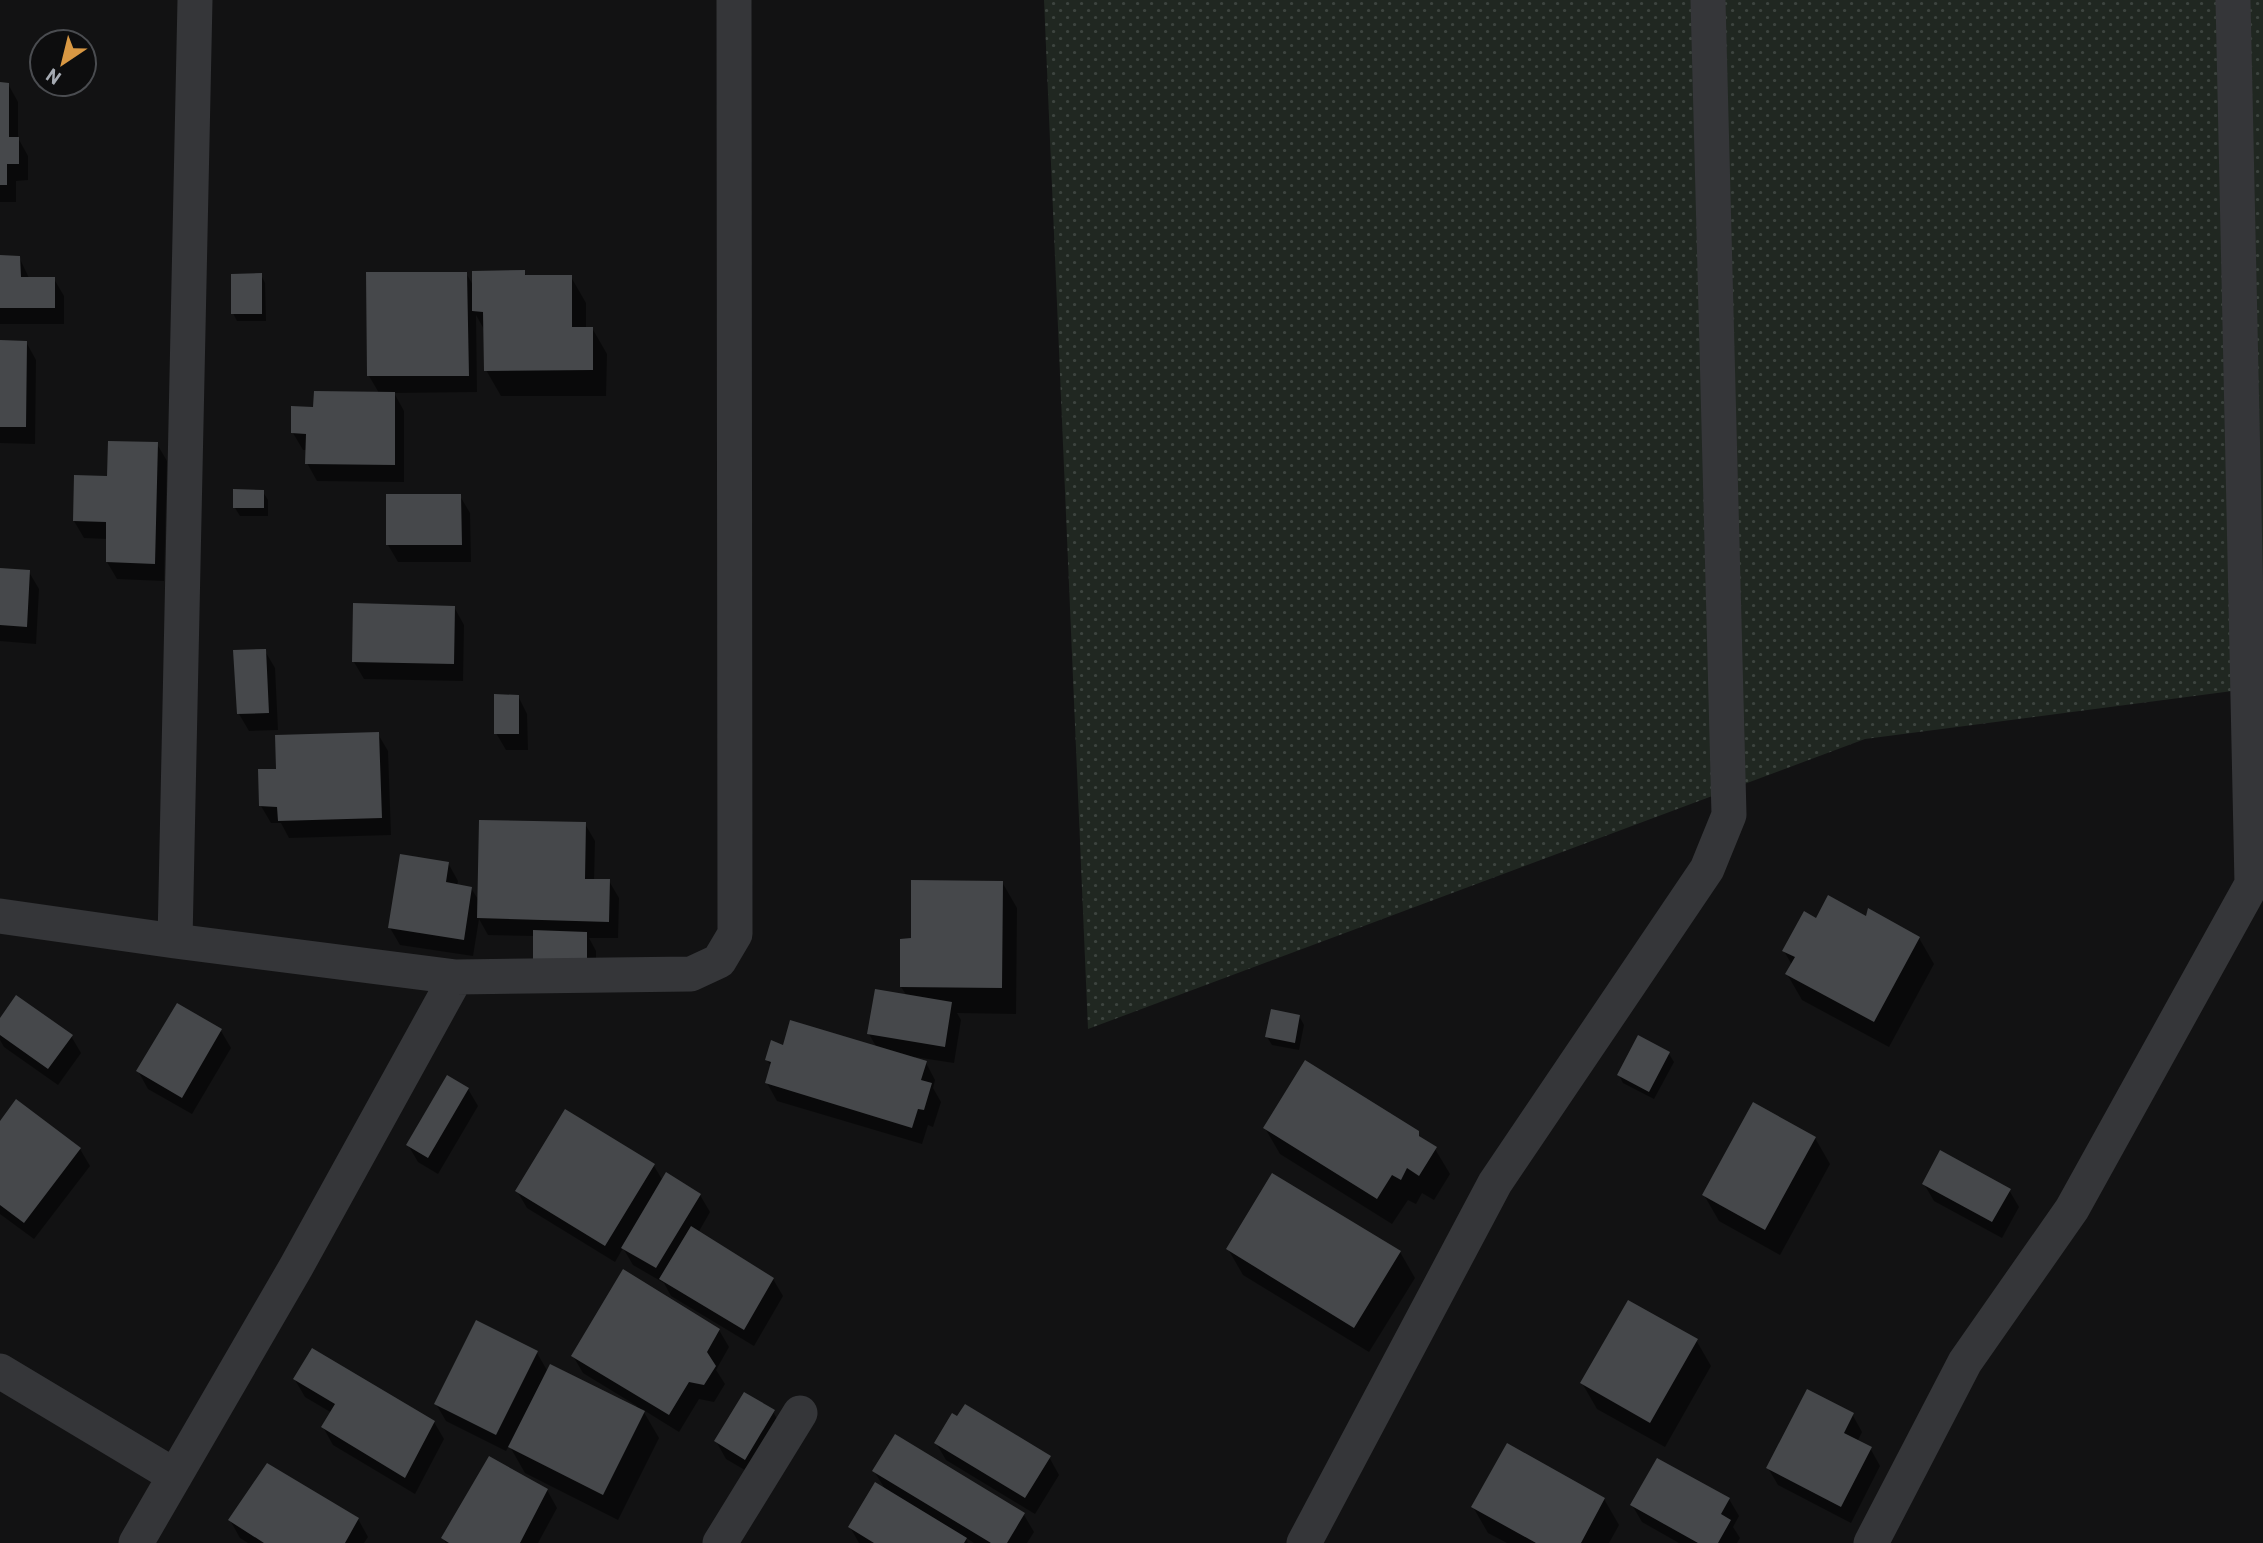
<svg xmlns="http://www.w3.org/2000/svg" width="2263" height="1543" font-family="Barlow,sans-serif">
	<style>
		.grass { fill: url(#grass-dots) }
		.shadow { fill: #0007 }
		.building { fill: #46484b }
		.lines { fill: none; stroke-linecap: round; stroke-linejoin: round }
		.minor { stroke: #353639; stroke-width: 35 }
	</style>
	<defs>
		<pattern id="grass-dots" width="8" height="8" patternUnits="userSpaceOnUse" patternTransform="scale(1.75)"><rect width="8" height="8" fill="#202721"/><path d="M2 2h.1M6 6h.1" fill="none" stroke="#3d443f" stroke-width="1.8" stroke-linecap="round"/></pattern>
	</defs>
	<rect width="100%" height="100%" fill="#121213"/>
	<path class="grass" d="M1044,0H2263V687L1865,739L1088,1029Z"/>
	<path class="shadow" d="M0,84H8L18,102V138L28,156V180L16,181V202H0Z
		M0,257H19L29,278L54,279L64,296V324H0Z
		M524,272L527,277H571L586,303V328H592L607,354L606,396H501L486,370L485,331L476,315L477,392L394,393L404,411V482L317,481L307,463V450H303L293,433L315,409L379,393L369,376L466,273L474,287Z
		M261,275L265,283L266,321H237L233,313Z
		M0,342H26L36,360L35,444L0,443Z
		M157,444L167,461L164,581L117,579L107,562L108,539L84,538L74,521L109,478Z
		M263,492L268,500V516H240L235,508Z
		M460,496L470,513L471,562H398L388,545Z
		M0,570L29,572L39,589L36,644L0,641Z
		M454,607L464,625L463,681L364,679L354,662Z
		M265,651L275,668L278,730L249,731L239,714Z
		M518,696L527,714L528,750H506L496,733Z
		M378,734L388,751L391,835L289,838L281,823H271L261,806L278,770Z
		M585,824L595,841L594,881H609L619,898L618,938H589L596,951V984L535,936L488,935L479,919L473,956L400,945L390,928L448,863L458,881L457,886L471,888L479,901Z
		M1002,882L1017,908L1016,1014L957,1013L961,1020L954,1063L915,1057L914,1059L926,1063L935,1080L933,1088L941,1102L933,1127L928,1125L922,1144L777,1101L767,1083L772,1068L767,1060L784,1047L877,1048L869,1034L907,996L901,987L913,940Z
		M1868,919L1919,938L1934,964L1889,1047L1802,1000L1787,974L1792,965L1784,951L1816,920Z
		M178,1005L221,1031L231,1048L192,1114L148,1089L138,1071Z
		M1299,1016L1304,1025L1299,1050L1272,1045L1267,1037Z
		M0,1021L71,1036L81,1053L58,1085L4,1047L0,1040Z
		M1669,1054L1674,1062L1654,1099L1623,1083L1619,1075Z
		M468,1089L478,1106L438,1174L418,1162L408,1145Z
		M0,1124L80,1149L90,1166L34,1239L0,1214Z
		M1265,1128L1417,1132L1422,1141L1435,1149L1450,1174L1434,1200L1422,1193L1416,1204L1408,1200L1392,1224L1280,1154Z
		M1815,1138L1830,1164L1780,1255L1719,1221L1704,1195Z
		M654,1166L663,1181L700,1195L710,1212L698,1233L773,1279L783,1296L754,1346L671,1296L664,1283L633,1265L623,1248L615,1262L527,1208L517,1191Z
		M1924,1184L2009,1190L2019,1207L2002,1238L1934,1201Z
		M1228,1249L1400,1252L1415,1278L1369,1352L1243,1275Z
		M719,1330L729,1347L716,1370L725,1384L714,1402L699,1399L679,1432L642,1409L659,1438L618,1520L525,1473L509,1445L506,1451L446,1421L436,1404L537,1353L548,1372L635,1408L637,1406L583,1373L573,1356Z
		M1696,1340L1711,1366L1665,1447L1597,1409L1582,1383Z
		M295,1380L434,1422L444,1439L415,1494L333,1445L323,1427L332,1413L305,1397Z
		M773,1412L783,1429L755,1476L726,1459L716,1441Z
		M1852,1414L1862,1432L1857,1442L1870,1448L1880,1466L1851,1523L1778,1485L1768,1468Z
		M896,1436L1024,1515L1034,1532L1027,1543H974L965,1537L968,1543H859L850,1527L885,1489L874,1471Z
		M936,1443L1049,1457L1059,1475L1035,1514L946,1460Z
		M547,1490L557,1508L538,1543H446L443,1538Z
		M1604,1499L1619,1525L1609,1543H1507L1488,1533L1473,1507Z
		M1729,1499L1739,1516L1733,1527L1740,1538L1737,1543H1679L1642,1522L1632,1505Z
		M358,1519L368,1537L364,1543H248L240,1538L230,1520Z"/>
	<path class="building" d="M0,82L9,83V137H19V164H7V185H0Z
		M0,255L20,256L21,277H55V308H0Z
		M525,270V275H572V327H593V370L484,371L483,312L472,311V271Z
		M366,272H467L469,376H367Z
		M262,273V314H231V274Z
		M0,340L27,341L26,427H0Z
		M314,391L395,392V465L305,464L306,434L291,433V406L313,407Z
		M108,441L158,442L155,564L106,562V522L73,521L74,475L107,476Z
		M233,489L264,490V508H233Z
		M386,494H461L462,545H386Z
		M0,568L30,570L27,627L0,625Z
		M353,603L455,606L454,664L352,662Z
		M266,649L269,713L237,714L233,650Z
		M494,694L519,695V734H494Z
		M379,732L382,818L278,821L277,807L259,806L258,769H276L275,735Z
		M479,820L586,822L585,879H610L609,922L477,918Z
		M400,854L449,862L446,882L472,887L464,940L388,928Z
		M911,880L1003,881L1002,988L900,987V939L911,938Z
		M1828,895L1866,916L1868,908L1920,937L1874,1022L1785,974L1795,957L1782,951L1804,911L1816,918Z
		M533,930L587,932V968L533,967Z
		M875,989L952,1002L945,1047L867,1034Z
		M16,995L73,1035L48,1069L0,1035V1018Z
		M177,1003L222,1029L182,1098L136,1071Z
		M1271,1009L1300,1015L1295,1043L1265,1037Z
		M790,1020L927,1061L921,1080L932,1083L924,1110L918,1109L912,1128L765,1083L771,1062L765,1060L771,1040L783,1045Z
		M1638,1035L1670,1052L1649,1092L1617,1075Z
		M1305,1060L1419,1131V1136L1437,1147L1419,1176L1407,1168L1401,1180L1392,1175L1377,1199L1263,1128Z
		M447,1075L469,1088L428,1158L406,1145Z
		M16,1099L81,1148L24,1223L0,1205V1121Z
		M1753,1102L1816,1137L1765,1230L1702,1195Z
		M565,1109L655,1164L605,1246L515,1191Z
		M1940,1150L2011,1189L1992,1222L1922,1184Z
		M666,1172L701,1194L656,1268L621,1248Z
		M1272,1173L1401,1251L1354,1328L1226,1249Z
		M691,1226L774,1278L744,1330L659,1279Z
		M623,1269L720,1329L707,1352L716,1366L704,1385L689,1382L669,1415L571,1356Z
		M1628,1300L1698,1339L1650,1423L1580,1383Z
		M476,1320L538,1351L496,1435L434,1404Z
		M312,1348L435,1421L405,1478L321,1427L335,1404L293,1379Z
		M550,1364L645,1411L603,1495L508,1447Z
		M1807,1389L1854,1413L1844,1433L1872,1447L1841,1507L1766,1468Z
		M744,1392L775,1410L745,1460L714,1441Z
		M965,1404L1051,1456L1025,1498L934,1443L952,1413L957,1416Z
		M895,1434L1025,1513L1007,1543H991L872,1471Z
		M1507,1443L1605,1498L1581,1543H1536L1471,1507Z
		M489,1456L548,1489L520,1543H449L441,1538Z
		M1657,1458L1730,1498L1721,1514L1731,1520L1718,1543H1698L1630,1505Z
		M267,1463L359,1518L345,1543H264L228,1520Z
		M875,1482L967,1538L964,1543H874L848,1527Z"/>
	<g class="lines">
		<path class="minor" d="M0,916L175,941L456,977L691,974L719,961L735,934L734,0
			M175,941L195,0
			M0,1371L175,1476
			M136,1543L296,1267L456,977
			M720,1543L800,1413
			M1304,1543L1495,1183L1707,869L1729,815L1708,0
			M1871,1543L1965,1362L2072,1209L2252,884L2233,0"/>
	</g>
	<g transform="translate(63 63) rotate(215)"><circle r="33" fill="#0d0d0e" stroke="#4a4c50" stroke-width="2"/>
	<path d="M0-5L12 26L0 18L-12 26Z" fill="#d99843"/>
	<text y="-10" font-size="19" font-weight="bold" text-anchor="middle" fill="#a5aab2">N</text>
	</g>
</svg>
